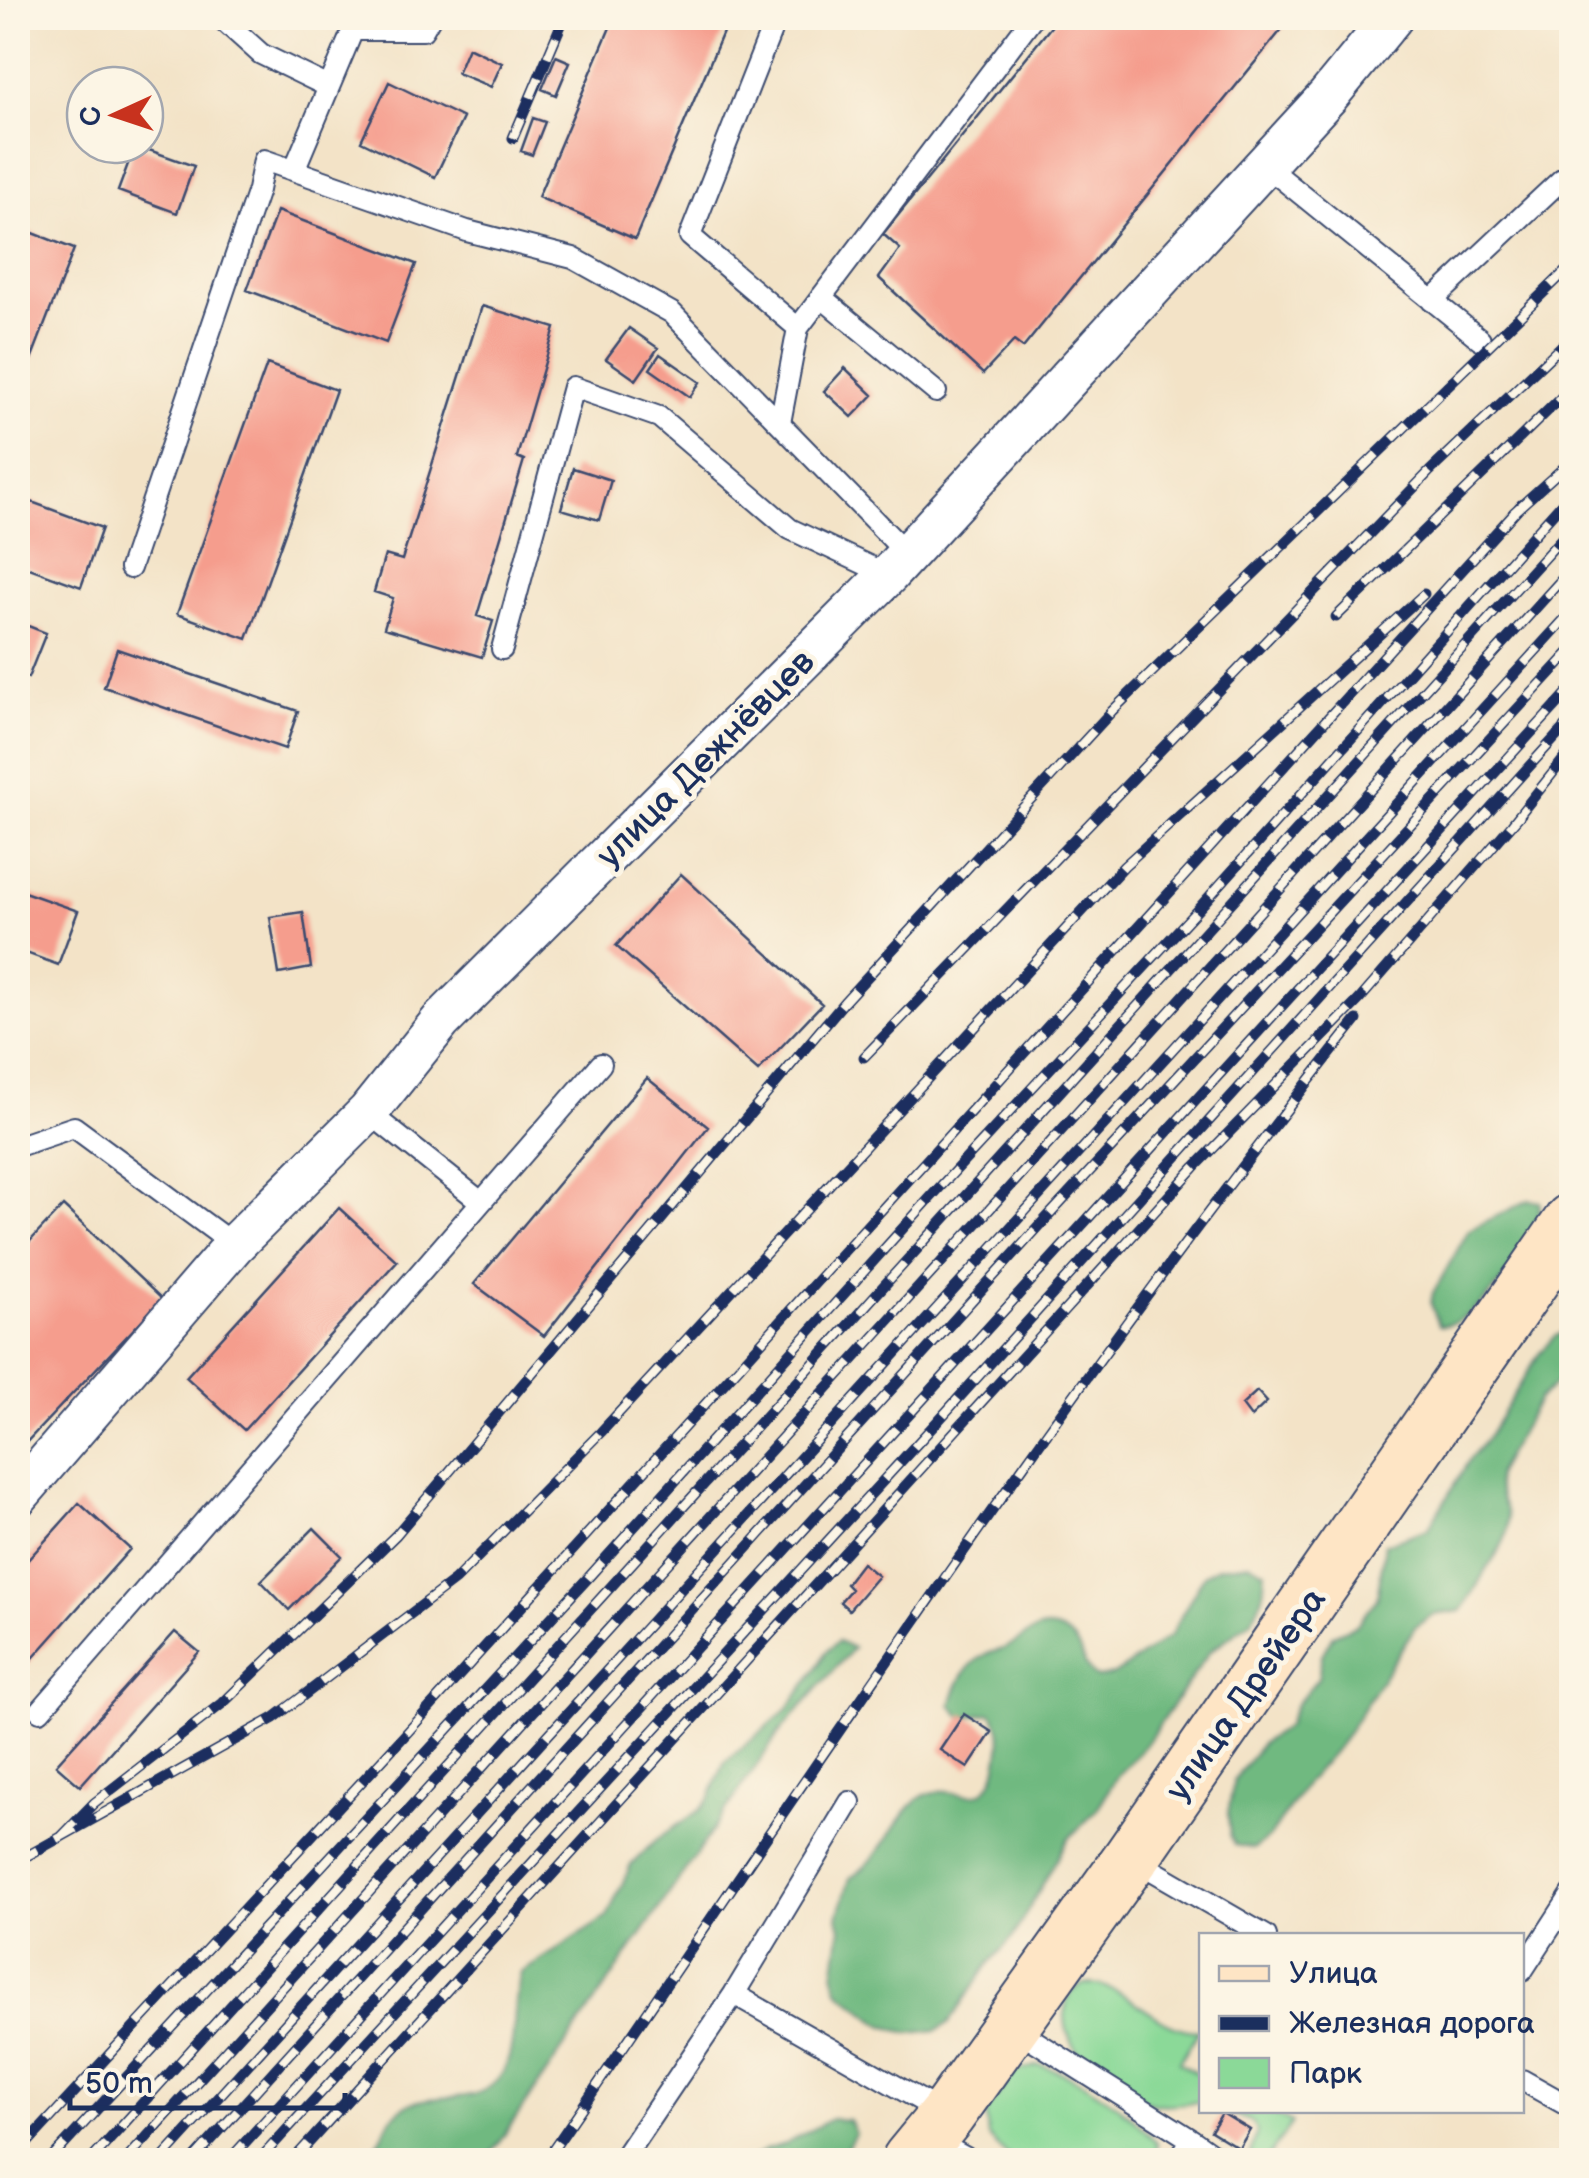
<svg xmlns="http://www.w3.org/2000/svg" width="1589" height="2178" font-family="'Balsamiq Sans',sans-serif">
	<style>
		.green { fill: #8bd998; stroke: #53847b; stroke-width: 2.5 }
		.forest { fill: #70b980; stroke: #46746f; stroke-width: 2.5 }
		.building { fill: #f59d8d }
		.lines { fill: none; stroke-linecap: round; stroke-linejoin: round }
		.service-casing { stroke: #3b4a6e; stroke-width: 24 }
		.minor-casing { stroke: #3b4a6e; stroke-width: 44 }
		.secondary-casing { stroke: #3b4a6e; stroke-width: 59 }
		.service { stroke: #fff; stroke-width: 20 }
		.minor { stroke: #fff; stroke-width: 40 }
		.secondary { stroke: #fee5c5; stroke-width: 55 }
		.rail-casing { stroke: #1b2f5e; stroke-width: 11 }
		.rail { stroke: #fcf5e5; stroke-width: 8; stroke-dasharray: 22; stroke-linecap: butt }
		.labels { text-anchor: middle; stroke-width: 10; stroke-linejoin: round; paint-order: stroke }
		.street-label { font-size: 35px; fill: #1b2f5e; stroke: #fcf5e5 }
	</style>
	<rect width="100%" height="100%" fill="#fcf5e5"/>
	<filter id="ink" filterUnits="userSpaceOnUse"><feTurbulence type="fractalNoise" baseFrequency=".01" numOctaves="2"/><feDisplacementMap in="SourceGraphic" scale="20" xChannelSelector="R" yChannelSelector="G"/><feConvolveMatrix kernelMatrix="1 2 1 2 8 2 1 2 1" color-interpolation-filters="sRGB"/></filter>
	<filter id="wash" filterUnits="userSpaceOnUse"><feTurbulence type="fractalNoise" baseFrequency=".0048" numOctaves="4" result="noise"/><feDisplacementMap in="SourceGraphic" scale="40" xChannelSelector="R" yChannelSelector="G"/><feGaussianBlur stdDeviation="2.25" result="paint"/><feColorMatrix in="noise" values="0 0 0 0 0 0 0 0 0 0 0 0 0 0 0 0 0 1.4 0 .05"/><feComposite in="paint" operator="in"/></filter>
	<g filter="url(#wash)">
		<rect width="100%" height="100%" fill="#f3e3c7"/>
		<path class="green" d="M1084,1984C1128,1981 1153,2031 1199,2031L1179,2062L1201,2075V2102C1185,2102 1162,2108 1147,2101C1112,2085 1064,2057 1065,2014C1066,1998 1069,1990 1084,1984Z
			M1039,2065C1082,2076 1128,2110 1157,2143V2160H1012L988,2137L986,2113L1014,2072Z
			M1226,2111H1269L1292,2123L1266,2160H1249L1257,2131L1252,2122Z"/>
		<path class="forest" d="M1529,1200L1540,1202C1542,1237 1477,1329 1439,1325L1431,1304L1433,1293L1469,1230Z
			M1571,1328V1369L1539,1399L1497,1473C1494,1489 1502,1497 1506,1511C1513,1536 1498,1551 1486,1570C1477,1584 1472,1598 1461,1611L1432,1615L1415,1627L1343,1740L1306,1783L1270,1837L1254,1849L1235,1845L1230,1836L1228,1814L1234,1780L1262,1743L1287,1726L1296,1704L1318,1678L1322,1655L1333,1635L1356,1625L1377,1599L1385,1544L1428,1529L1471,1457L1487,1439L1539,1354L1554,1337Z
			M1250,1563L1265,1571L1263,1597L1251,1621L1210,1651L1147,1743L1117,1776L1096,1811L1068,1839L1013,1937L987,1966L949,2023L937,2030L910,2033L896,2030L882,2025L838,1990L834,1975L841,1928L838,1917L850,1878C881,1860 891,1825 916,1801C949,1771 990,1831 1000,1749C1002,1733 1001,1725 991,1713L962,1717L951,1705C957,1684 965,1665 986,1654C994,1651 1002,1650 1009,1646C1028,1635 1043,1619 1066,1634C1084,1645 1080,1666 1096,1678L1114,1675L1170,1636L1204,1575L1218,1567Z
			M838,1641L853,1648L781,1730L487,2160H358C364,2156 371,2151 376,2145C385,2135 387,2120 397,2112C413,2098 436,2098 457,2097C528,2093 507,2020 521,1973L607,1917L631,1865L656,1840L700,1810L710,1797L724,1763L788,1709L817,1668L825,1653Z
			M831,2119L849,2120L855,2134L840,2160H750L767,2149L785,2144Z"/>
		<g id="blocks">
			<path class="building" d="M614,18H729L635,239L538,197Z
				M1058,18H1291L1023,348L1014,341L983,374L879,278L900,249L883,234Z
				M468,47L502,63L491,87L457,73Z
				M556,56L570,62L556,95L542,89Z
				M389,82L463,118L435,177L361,141Z
				M533,118L545,122L532,155L521,151Z
				M135,145L194,166L177,213L118,191Z
				M277,211L416,264L386,343L247,290Z
				M18,227L74,249L18,393Z
				M482,306L555,328L517,457L524,460L477,616L493,621L482,657L384,628L393,598L374,592L385,555L402,560Z
				M629,328L658,348L636,380L606,359Z
				M660,354L700,382L690,397L650,369Z
				M267,364L336,390L247,639L177,614Z
				M845,368L873,395L852,417L824,391Z
				M573,468L611,480L599,520L561,509Z
				M18,497L102,528L81,587L18,564Z
				M18,622L46,633L28,678L18,674Z
				M117,649L298,711L285,749L104,687Z
				M681,874L822,1004L758,1071L616,946Z
				M24,892L78,911L58,965L18,950V910Z
				M303,912L311,968L279,974L270,917Z
				M647,1078L708,1127L544,1336L474,1284Z
				M63,1206L162,1299L18,1451V1254Z
				M339,1208L397,1261L244,1430L186,1377Z
				M1257,1391L1267,1402L1251,1417L1242,1405Z
				M79,1503L130,1549L18,1675V1571Z
				M314,1528L342,1556L289,1610L261,1581Z
				M862,1563L878,1576L849,1610L840,1602L851,1589L846,1584Z
				M175,1632L199,1652L80,1786L56,1765Z
				M964,1714L992,1732L968,1768L940,1750Z
				M1222,2113L1250,2130L1239,2148L1211,2131Z"/>
		</g>
	</g>
	<g filter="url(#ink)">
		<use href="#blocks" fill-opacity="0" stroke="#3b4a6e" stroke-width="2.5"/>
		<g class="lines">
			<g class="service-casing">
				<path id="service" d="M221,18L261,54L329,87
					M776,18L690,236L798,328
					M353,30H423L430,18
					M1265,165L1480,339
					M294,170L358,18
					M821,297L936,392
					M1432,301L1562,179
					M780,423L798,328L1032,18
					M130,568L258,190L264,160L467,231L573,258L672,313L908,555
					M502,649L573,387L659,417L790,529L888,575
					M368,1112L481,1202
					M18,1146L74,1127L234,1245
					M40,1711L601,1064
					M1133,1859L1266,1936
					M1522,1971L1572,1894
					M734,1994L945,2114
					M1011,2026L1192,2140L1178,2160
					M1522,2080L1572,2108
					M930,2138L970,2160
					M1192,2140L1220,2160
					M622,2160L734,1994L850,1802"/>
			</g>
			<g class="minor-casing">
				<path id="minor" d="M18,1496L234,1245L368,1112L441,1021L888,575L1328,96L1392,18"/>
			</g>
			<g class="secondary-casing">
				<path id="secondary" d="M910,2160L947,2115L1131,1858L1572,1221"/>
			</g>
			<use href="#service" class="service"/>
			<use href="#minor" class="minor"/>
			<use href="#secondary" class="secondary"/>
			<g class="rail-casing">
				<path id="rail" d="M513,138L564,18
					M1513,513L1572,460
					M1336,617L1572,387
					M1512,824L1572,749
					M864,1057L1430,471L1572,336
					M60,1838L94,1803L223,1703L396,1535L844,1002L1112,711L1572,265
					M18,1861L274,1718L455,1580L601,1432L1124,866L1424,594
					M18,2153L404,1736L1522,504
					M50,2160L587,1579L940,1187L1200,907L1572,492
					M91,2160L1572,527
					M126,2160L1572,568
					M161,2160L1572,611
					M193,2160L1042,1223L1572,650
					M229,2160L1572,688
					M259,2160L937,1422L1572,719
					M293,2160L1195,1167L1359,1000L1521,814
					M546,2160C810,1776 1066,1385 1357,1020"/>
			</g>
			<use href="#rail" class="rail"/>
		</g>
	</g>
	<g class="labels">
		<g class="street-label">
			<text transform="translate(705 758) rotate(-45)" y="12">улица Дежнёвцев</text>
			<text transform="translate(1245 1694) rotate(-55)" y="12">улица Дрейера</text>
		</g>
	</g>
	<rect width="1589" height="2178" fill="none" stroke="#fcf5e5" stroke-width="60"/>
	<rect x="1199" y="1933" width="325" height="180" fill="#fcf5e5" stroke="#a2a6af" stroke-width="2.5"/>
	<rect x="1219" y="1966" width="50" height="15" fill="#fee5c5" stroke="#a2a6af" stroke-width="2.5"/>
	<text x="1289" y="1983" font-size="30" fill="#1b2f5e">Улица</text>
	<rect x="1219" y="2016" width="50" height="15" fill="#1b2f5e" stroke="#a2a6af" stroke-width="2.5"/>
	<text x="1289" y="2033" font-size="30" fill="#1b2f5e">Железная дорога</text>
	<rect x="1219" y="2058" width="50" height="30" fill="#8bd998" stroke="#a2a6af" stroke-width="2.5"/>
	<text x="1289" y="2083" font-size="30" fill="#1b2f5e">Парк</text>
	<g transform="translate(115 115) rotate(267)"><circle r="48" fill="#fcf5e5" stroke="#a2a6af" stroke-width="2.5"/>
	<path d="M0-8L18 38L0 25L-18 38Z" fill="#c8321e"/>
	<text y="-15" font-size="28" font-weight="bold" text-anchor="middle" fill="#1b2f5e">С</text>
	</g>
	<path d="M70 2093v15h275v-15" fill="none" stroke="#1b2f5e" stroke-width="5"/>
	<text x="85" y="2093" font-size="30" fill="#1b2f5e" stroke="#fcf5e5" stroke-width="8" paint-order="stroke">50 m</text>
</svg>
